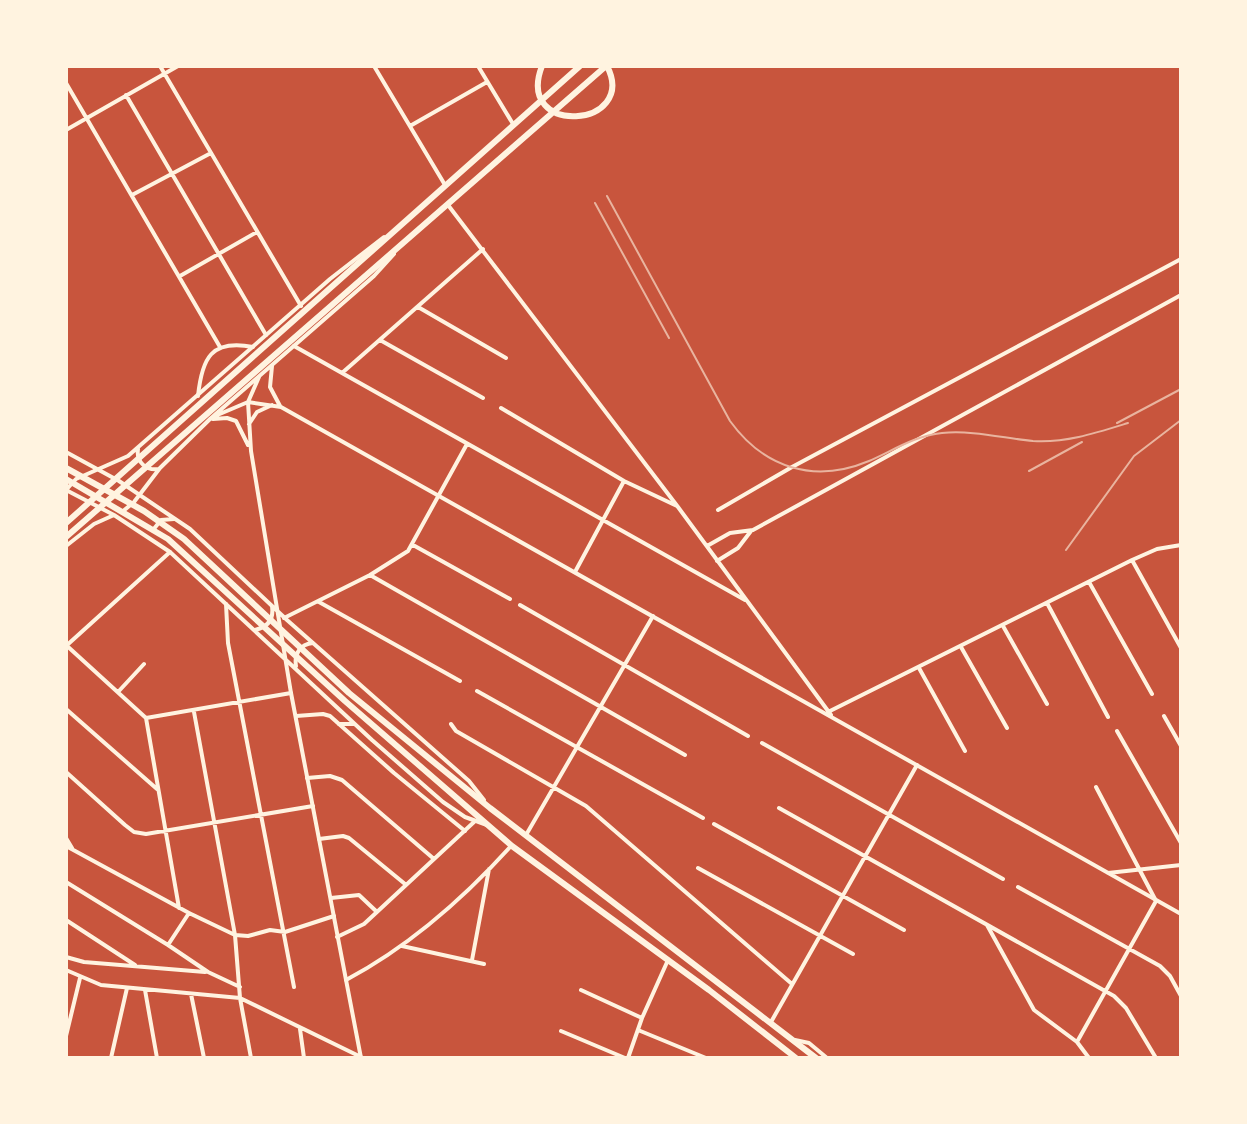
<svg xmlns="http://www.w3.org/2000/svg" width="1247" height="1124" font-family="'Work Sans',sans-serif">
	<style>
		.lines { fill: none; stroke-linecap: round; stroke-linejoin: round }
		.minor { stroke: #fff3e0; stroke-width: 4 }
		.tertiary { stroke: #fff3e0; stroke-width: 4 }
		.primary { stroke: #fff3e0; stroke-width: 6 }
		.trunk { stroke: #fff3e0; stroke-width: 6 }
		.rail { stroke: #e9b49f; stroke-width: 2 }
	</style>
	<rect width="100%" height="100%" fill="#c8553d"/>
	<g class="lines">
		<path class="minor" d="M160,66L301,306
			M374,66L445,185
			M478,66L513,124
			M66,83L220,347
			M126,95L266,335
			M410,126L487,82
			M66,130L178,66
			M132,195L211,153
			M448,205L678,507L831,715
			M180,276L257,232
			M418,307L506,358
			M380,340L483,398
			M294,346L745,600
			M342,373L483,249
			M198,396C202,358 211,339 253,347
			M501,408L624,481L677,506
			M718,510L792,467L1181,259
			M413,545L510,599
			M707,546L730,533L753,530L1181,295
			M1132,560L1181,648
			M717,561L738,548L751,531
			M575,572L624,481
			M370,575L685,755
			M1089,582L1152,694
			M319,602L460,681
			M1047,603L1108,717
			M226,604L228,643L294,987
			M520,605L748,736
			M284,618L370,575L408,551L467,444
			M1003,626L1047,704
			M66,645L146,718
			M66,646L170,552
			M961,647L1007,728
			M919,668L965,751
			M477,691L703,818
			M118,692L144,664
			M66,709L157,789
			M194,712L235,935L240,998L251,1058
			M828,712L1132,560L1157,549L1181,545
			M296,716L323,714L330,716L394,773L465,831
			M1164,716L1181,746
			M146,718L179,908
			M146,718L291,693
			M451,724L456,731L586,806L792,984
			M1117,731L1181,843
			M762,743L1003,879
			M66,772L125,825L134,832L146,834L313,806
			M307,778L330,776L342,780L434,859
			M779,808L1114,996L1126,1008L1156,1058
			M714,824L904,930
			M526,835L653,616
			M66,838L72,848
			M319,839L343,836L349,838L405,884
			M66,846L189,913L235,935L248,936L270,930L285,932L334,916
			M698,868L853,954
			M66,882L168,945L208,972L240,987
			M1018,887L1160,966L1170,976L1181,996
			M331,898L359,895L377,912
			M66,920L135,965
			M987,925L1034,1010L1077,1042L1089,1058
			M337,937L364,924L474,822
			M168,945L189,913
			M402,946L484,964
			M66,957L84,962L205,972
			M472,960L489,869
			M66,970L101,985L240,998L361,1057
			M346,980C408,947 464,898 511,846
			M145,990L157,1058
			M581,990L642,1018
			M191,994L204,1058
			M771,1022L917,765
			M300,1029L304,1058
			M638,1030L706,1058
			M561,1031L625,1058
			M66,1036L80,978
			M1077,1042L1156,901L1096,787
			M111,1058L127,988
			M628,1058L642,1018L668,960"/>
		<path class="tertiary" d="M272,366L270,387L280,406
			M259,377L248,402L251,451L291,693L361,1058
			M215,416L248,402L281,407L1181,914
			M213,419L227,418L236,421L248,445
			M249,424L257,412L272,405
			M138,449C136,462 146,471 159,469
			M66,452L119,481L190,529L287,620L469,781L484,800
			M66,490L114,515L170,552L372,740L443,802L465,817L487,825
			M66,490L76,479L128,456L330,279L384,237
			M122,512L134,502L160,468L210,419L374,276L394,254
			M153,530L161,520L174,519
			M66,546L94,524L114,515
			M255,630C268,627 274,619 272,606
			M296,666C294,654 300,644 313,643
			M339,724H353
			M1108,873L1181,865
			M795,1040L809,1043L827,1058"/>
		<path class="primary" d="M542,66C514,138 639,128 607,66
			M66,523L580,66
			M66,537L606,66"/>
		<path class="trunk" d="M66,468L144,511L184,539L349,693L490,808L816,1058
			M66,479L168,539L345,701L512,846L709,990L796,1058"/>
		<path class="rail" d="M607,196L730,421C764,468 814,484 869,461C894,450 914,436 942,433C972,430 1003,438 1033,441C1066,443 1096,433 1128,423
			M595,203L669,338
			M1117,423L1181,389
			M1029,471L1082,442
			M1066,550L1134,456L1181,420"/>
	</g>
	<rect width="1247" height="1124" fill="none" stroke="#fff3e0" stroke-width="136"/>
</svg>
